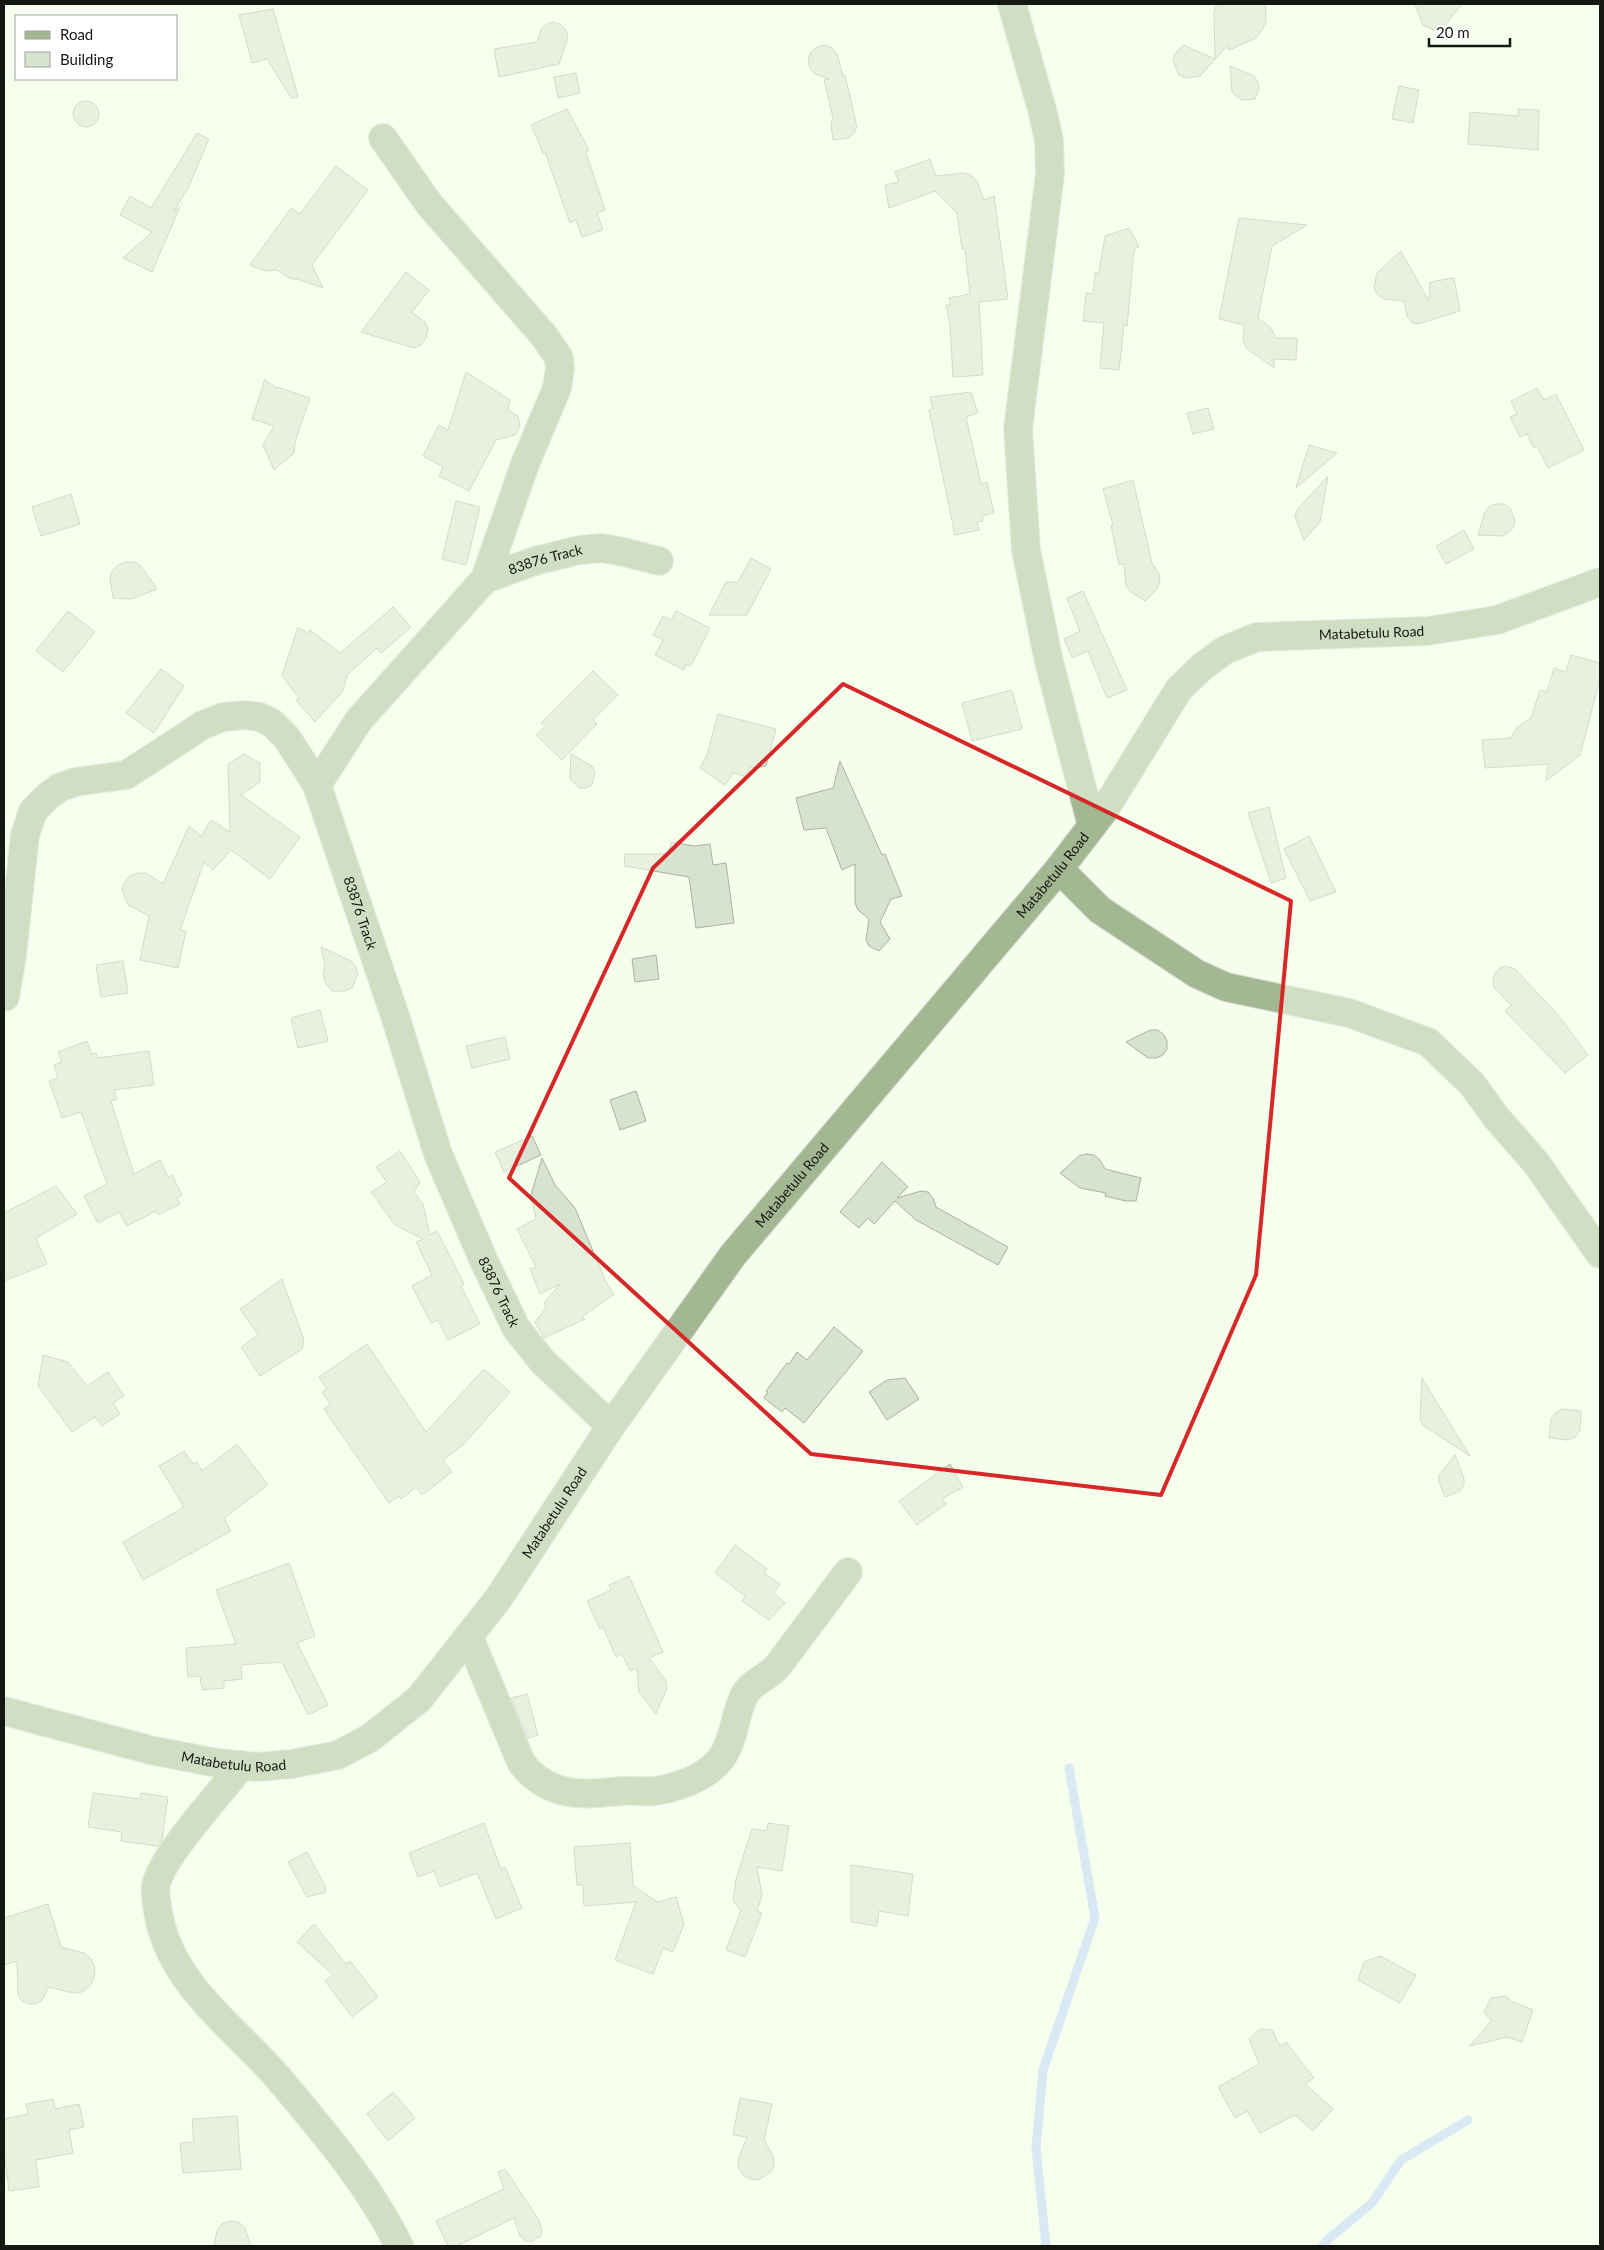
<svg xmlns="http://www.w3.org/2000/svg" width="1604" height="2250" font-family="Lato,sans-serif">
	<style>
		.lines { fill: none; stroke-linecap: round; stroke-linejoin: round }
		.stream { stroke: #b7d0fd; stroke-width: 9 }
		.building { fill: #d7e3ce; stroke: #a8b39f }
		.street-casing { stroke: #d1d9ca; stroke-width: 30 }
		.street { stroke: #a3b892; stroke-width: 28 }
		.marked { fill: none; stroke: #d62828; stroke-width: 4; stroke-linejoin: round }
		.labels { text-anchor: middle; stroke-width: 5; stroke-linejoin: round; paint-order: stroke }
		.street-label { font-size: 14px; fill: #141811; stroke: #fff }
	</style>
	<rect width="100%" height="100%" fill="#f5feed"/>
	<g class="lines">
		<path class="stream" d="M1046,2246L1036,2148L1043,2070L1095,1918L1069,1768
			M1323,2246L1326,2241L1372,2203L1401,2160L1468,2120"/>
	</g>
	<path class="building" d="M1217,4H1265L1266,21L1262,30L1256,38L1229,50L1228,45L1200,76L1186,78L1179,75L1173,61L1175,54L1183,45L1215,59L1214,12Z
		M1415,4H1462L1442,29L1436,31L1423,25Z
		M273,9L298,96L292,99L267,59L252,63L239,15Z
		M554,22L561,25L566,30L568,38L559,64L499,77L494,49L537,42L541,29L547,24Z
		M825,45L832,48L837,54L843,76L845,75L857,127L854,133L849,138L833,140L831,124L833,118L824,80L829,79L815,74L810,68L808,60L811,52L817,47Z
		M1230,66L1254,76L1258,82L1259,89L1255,99L1243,100L1237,97L1232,92Z
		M576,73L580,93L558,98L554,77Z
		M1399,86L1419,90L1413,123L1392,119Z
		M73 114a13 13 0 1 1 26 0a13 13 0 1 1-26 0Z
		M567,109L589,150L586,152L605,210L597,213L603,230L582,237L576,220L570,223L545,152L543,153L531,125Z
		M1518,109L1539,110L1538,150L1468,144L1470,112L1518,116Z
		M197,133L209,139L188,188L173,213L180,207L152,272L123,258L152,232L120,215L130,196L151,208Z
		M930,159L936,176L963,173L971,175L977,181L984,200L994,196L1008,299L979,302L983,375L953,377L950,324L946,305H950L949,298L970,294L965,249H962L957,213L935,191L889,208L885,185L899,182L895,172Z
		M336,166L368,190L312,265L323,288L297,279H291L277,270L265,271L250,265L291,208L300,214Z
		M1239,218L1307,225L1272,246L1258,318L1271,328L1276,338H1297L1296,360L1274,359V368L1246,348L1243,340L1244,325L1219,319Z
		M1129,228L1139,246L1134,250L1127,326L1124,325L1119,370L1100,368L1104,323L1083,321L1086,293L1093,294L1095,273H1099L1105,236Z
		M1401,251L1429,301L1430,282L1454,278L1460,311L1418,324L1411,322L1407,316L1404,301L1384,299L1377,294L1374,287L1377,273Z
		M406,272L429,290L412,312L425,322L428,330L426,338L421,345L414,348L361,332Z
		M466,372L510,400L508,410L518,416L520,427L515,435L496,440L469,491L439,476L443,467L423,456L439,425L448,430Z
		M265,379L277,389V387L310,398L295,442L294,453L274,470L263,445L274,426L252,419Z
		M1537,388L1544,400L1556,394L1584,450L1548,468L1537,446L1534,448L1527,434L1520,437L1510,417L1517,414L1511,401Z
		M971,392L978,413L966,417L981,484L987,482L994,513L982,516L983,521L977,522L979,530L955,535L929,410L933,409L930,397Z
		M1208,408L1214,429L1193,434L1187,413Z
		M1309,445L1337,453L1296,488Z
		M1328,476L1320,522L1304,540L1295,517L1297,510Z
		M1133,480L1152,563L1159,574L1160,581L1157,589L1145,601L1131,592L1126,586L1124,564L1119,565L1111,525H1113L1103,489Z
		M71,494L80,524L41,536L32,507Z
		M456,501L480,507L466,565L442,559Z
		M1496,504H1504L1510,508L1515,521L1513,528L1508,533L1502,536L1478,535L1485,512L1490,506Z
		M1464,530L1474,549L1446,564L1436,546Z
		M751,558L771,569L747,615H709L726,582H738Z
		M125,562H134L141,566L157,589L132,599L113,598L110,579L112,571L118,565Z
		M1083,591L1127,690L1107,698L1088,651L1072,658L1064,639L1080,631L1067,598Z
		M393,607L411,627L381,653L377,648L347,675L343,691L315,722L296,700L299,699L282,675L298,627L307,633L310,630L340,653Z
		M68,611L95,632L63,672L36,651Z
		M676,611L710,628L691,666L686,664L684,670L655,655L663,640L653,635L663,616L671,620Z
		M1571,655L1600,663V679L1580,755L1546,781L1548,764L1485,768L1482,740L1511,738L1517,727L1531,718L1540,690L1547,692L1554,668L1566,672Z
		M161,669L184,686L154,733L126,713Z
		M593,671L618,695L593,720L597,724L562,760L536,735L545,726L541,723Z
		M1012,690L1022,729L972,741L962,703Z
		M718,714L776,729L766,766L755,768L750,767L747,777L733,773L725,785L700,768L707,755Z
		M244,754L260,763V782L241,795L300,837L270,879L231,850L213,870L204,862L180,930L186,931L178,968L140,960L149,916L128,905L122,890L125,882L130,876L138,873H146L163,884L189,826L201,836L211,820L230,832L228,764Z
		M571,754L592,766L595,772L592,785L586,788H579L570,779Z
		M840,761L882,855L885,854L902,896L891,899L880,922L890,939L879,951L869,946L866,940L869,919L858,910L855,903V864L842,870L826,828L804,830L796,798L833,788Z
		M1269,807L1286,878L1271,883L1248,813Z
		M1309,836L1336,892L1310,901L1284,849Z
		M671,842L694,846L710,844L713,865L726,863L734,923L696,928L689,877L624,866L625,854H669Z
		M321,947L351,961L356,967L358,974L352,988L345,991H332L325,982L323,974L325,966Z
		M656,955L659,979L635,982L632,959Z
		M123,961L128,993L101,997L96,965Z
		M1507,966L1515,969L1559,1016L1588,1055L1565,1073L1505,1011L1511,1005L1494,988L1493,980L1495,973L1500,968Z
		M320,1010L328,1041L298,1048L291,1018Z
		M1150,1030H1158L1164,1035L1167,1041V1049L1163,1055L1156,1058H1148L1126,1042Z
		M505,1037L510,1059L472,1068L466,1046Z
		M87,1041L92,1054L96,1053L98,1058L149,1051L154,1085L114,1090L117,1099L111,1101L134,1174L160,1160L168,1177L172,1175L182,1195L177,1198L180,1204L158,1215L156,1211L127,1226L119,1212L98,1223L84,1196L107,1184L81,1112L62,1118L49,1081L58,1078L54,1065L62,1062L58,1052Z
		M636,1091L646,1121L620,1130L610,1100Z
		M532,1136L541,1155L504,1172L495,1152Z
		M400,1151L420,1182L414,1192L423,1204L430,1235L437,1231L464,1284L461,1286L480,1324L448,1340L438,1320L431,1323L412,1286L432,1275L416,1242L423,1239L395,1225L371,1192L387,1182L376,1167Z
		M1086,1154L1094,1155L1100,1160L1105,1169L1141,1178L1136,1201H1126L1105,1196L1106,1193L1080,1188L1060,1173L1079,1156Z
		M542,1158L555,1185L575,1208L606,1282L614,1294L582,1317L585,1319L544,1338L535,1322L546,1308L544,1303L560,1284L540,1294L530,1269L536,1267L517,1229L536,1219L531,1195Z
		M882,1162L908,1187L897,1198L921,1191L928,1192L933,1198L936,1207L1008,1247L998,1265L916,1220L895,1201L874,1224L868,1218L859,1228L840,1212Z
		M56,1186L77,1214L36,1238L47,1264L4,1281V1213Z
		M282,1279L304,1340L302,1349L260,1376L241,1347L258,1335L240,1309Z
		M834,1327L863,1351L804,1423L785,1408L782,1412L764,1398L768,1392L766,1391L787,1363L789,1364L797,1352L807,1360Z
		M367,1344L426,1432L484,1369L510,1392L463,1445L443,1460L452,1472L422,1495L416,1487L401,1499L399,1496L389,1503L324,1409L330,1404L322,1392L327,1389L319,1377Z
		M43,1355L68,1362L87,1386L108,1372L124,1396L113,1403L120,1414L102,1426L95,1417L72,1432L38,1386Z
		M905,1378L919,1399L887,1420L869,1392L887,1380Z
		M1422,1378L1470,1456L1424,1426L1420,1420Z
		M1562,1409L1581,1411L1580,1430L1575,1437L1568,1440L1549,1438L1551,1419L1555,1413Z
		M237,1444L268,1485L224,1518L231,1531L143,1580L123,1542L184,1507L159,1466L184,1451L193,1464L197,1462L202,1471Z
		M1455,1455L1464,1478V1485L1460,1491L1445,1497L1439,1482V1475Z
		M950,1464L963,1487L942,1499L946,1504L917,1525L899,1501Z
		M735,1545L767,1569L764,1573L780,1584L774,1593L785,1603L769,1620L742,1601L745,1596L715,1573Z
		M289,1563L315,1636L297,1643L328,1705L308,1715L282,1662L241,1665L242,1679L224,1681V1688L202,1690L200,1676L188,1677L186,1648L236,1644L216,1590Z
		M629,1576L663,1652L649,1658L666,1681L667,1688L656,1714L639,1692L637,1668L630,1671L622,1654L616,1657L603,1627L600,1629L587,1601L611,1590L609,1585Z
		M527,1694L538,1735L528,1738L511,1698Z
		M93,1793L140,1799L141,1793L168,1797L162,1840L158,1846L121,1841L122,1832L88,1827Z
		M484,1823L501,1869L505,1867L522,1908L496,1919L477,1873L440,1887L434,1871L418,1877L409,1853Z
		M768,1823L789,1826L782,1871L757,1867L762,1895L757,1911L762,1913L745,1957L726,1950L741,1910L733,1901L736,1879L752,1829L767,1831Z
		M630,1843L633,1886L658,1902L676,1897L684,1924L673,1952L663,1948L653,1974L615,1960L636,1902L584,1906L583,1885H577L574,1847Z
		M307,1852L325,1886L326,1892L307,1897L288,1862Z
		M851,1865L913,1874L908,1916L879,1911L877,1926L851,1922Z
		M48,1904L61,1947L84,1953L91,1959L95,1968L94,1977L90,1986L82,1992L73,1993L49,1987L42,2000L36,2004H28L22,2001L18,1995L17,1961L4,1965V1918Z
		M314,1924L346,1964L350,1961L378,1997L352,2017L325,1981L333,1975L297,1942Z
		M1380,1956L1416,1975L1400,2003L1358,1980L1364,1962Z
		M1506,1996L1511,2001L1533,2010L1522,2042L1507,2037L1470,2046L1491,2021L1484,2012L1491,1998Z
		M1260,2029L1272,2030L1280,2046L1286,2042L1314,2078L1305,2084L1333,2109L1313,2131L1295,2115L1260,2133L1247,2111L1235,2118L1218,2087L1259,2064L1249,2039Z
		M393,2092L415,2118L388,2141L367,2114Z
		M740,2098L772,2104L764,2140L773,2156L774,2164L771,2172L758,2180L750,2179L743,2175L739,2168L738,2160L747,2137L733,2135Z
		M53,2099L55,2109L79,2104L84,2127L69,2130L73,2153L36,2160L39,2187L9,2191L4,2148V2119L28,2114L26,2104Z
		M237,2116L241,2169L183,2173L180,2143L194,2142L192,2119Z
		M505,2169L539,2220L542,2230L541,2236L531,2242L525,2241L520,2236L514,2218L457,2246H448L436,2221L504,2189L498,2172Z
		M230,2221L239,2222L245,2228L251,2246H214L217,2231L222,2224Z"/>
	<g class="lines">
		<g class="street-casing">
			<g id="street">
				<path d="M1012,4L1043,113L1049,141L1050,174L1018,429L1026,550L1049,662L1092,826"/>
				<path d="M383,138L429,204L545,337L559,358L560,368L557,388L525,464L485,579"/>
				<path id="s1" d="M317,785L359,720L485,579L535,561L579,550L602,548L619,551L659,561"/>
				<path d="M1059,869L1100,910L1197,974L1226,987L1349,1013L1428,1042L1472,1084L1496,1117L1536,1163L1600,1254"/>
				<path id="s2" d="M5,997L12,956L25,835L33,811L48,796L59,788L75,782L126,775L203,725L223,717L245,715L260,717L272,723L287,738L317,785L396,1019L438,1154L484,1261L516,1328L543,1362L611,1426"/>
				<path d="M469,1637L521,1762C529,1774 543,1784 557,1789C577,1796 600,1793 621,1791C632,1790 644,1792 655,1791C676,1788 705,1778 719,1761C735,1742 734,1714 745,1694C752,1682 768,1677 777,1667L848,1572"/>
				<path id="s3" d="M4,1711L150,1750L217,1763L257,1767L292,1764L338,1755L370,1738L419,1699L498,1599L611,1426L733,1255L1059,869L1105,809L1179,689L1203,666L1225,650L1257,637L1427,631L1497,620L1600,582"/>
				<path d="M242,1765C222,1791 161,1857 156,1885C154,1897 158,1910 160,1922C177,1991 237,2029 280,2080C323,2131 370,2186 399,2246"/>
			</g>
		</g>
		<use href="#street" class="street"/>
	</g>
	<path d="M0 0H1604V2250H0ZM843,684L1291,901L1256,1275L1161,1495L811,1454L509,1178L653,868Z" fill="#f5feed" fill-opacity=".55" fill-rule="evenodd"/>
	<path class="marked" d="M843,684L1291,901L1256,1275L1161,1495L811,1454L509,1178L653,868Z"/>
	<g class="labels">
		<g class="street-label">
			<text dy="5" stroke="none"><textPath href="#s1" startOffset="330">83876 Track</textPath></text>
			<text dy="5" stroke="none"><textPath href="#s3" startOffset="1916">Matabetulu Road</textPath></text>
			<text dy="5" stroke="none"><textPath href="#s3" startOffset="1481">Matabetulu Road</textPath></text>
			<text dy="5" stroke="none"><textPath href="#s2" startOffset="668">83876 Track</textPath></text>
			<text dy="5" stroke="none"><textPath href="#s3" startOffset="1076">Matabetulu Road</textPath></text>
			<text dy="5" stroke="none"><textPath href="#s2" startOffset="1072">83876 Track</textPath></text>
			<text dy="5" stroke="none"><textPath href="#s3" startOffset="671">Matabetulu Road</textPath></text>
			<text dy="5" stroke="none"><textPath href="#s3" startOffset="236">Matabetulu Road</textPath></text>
		</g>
	</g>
	<rect width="1604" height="2250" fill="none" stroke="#141811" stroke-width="10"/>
	<rect x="15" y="15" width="162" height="65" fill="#ffffff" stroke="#a1a3a0"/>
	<rect x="25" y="31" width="25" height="8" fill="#a3b892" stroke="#a1a3a0"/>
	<text x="60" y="40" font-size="15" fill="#141811">Road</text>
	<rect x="25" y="52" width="25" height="15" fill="#d7e3ce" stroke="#a1a3a0"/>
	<text x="60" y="65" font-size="15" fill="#141811">Building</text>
	<path d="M1429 38v8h81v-8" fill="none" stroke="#141811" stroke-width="2.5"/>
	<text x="1436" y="38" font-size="15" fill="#141811" stroke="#ffffff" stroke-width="4" paint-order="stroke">20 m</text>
</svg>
